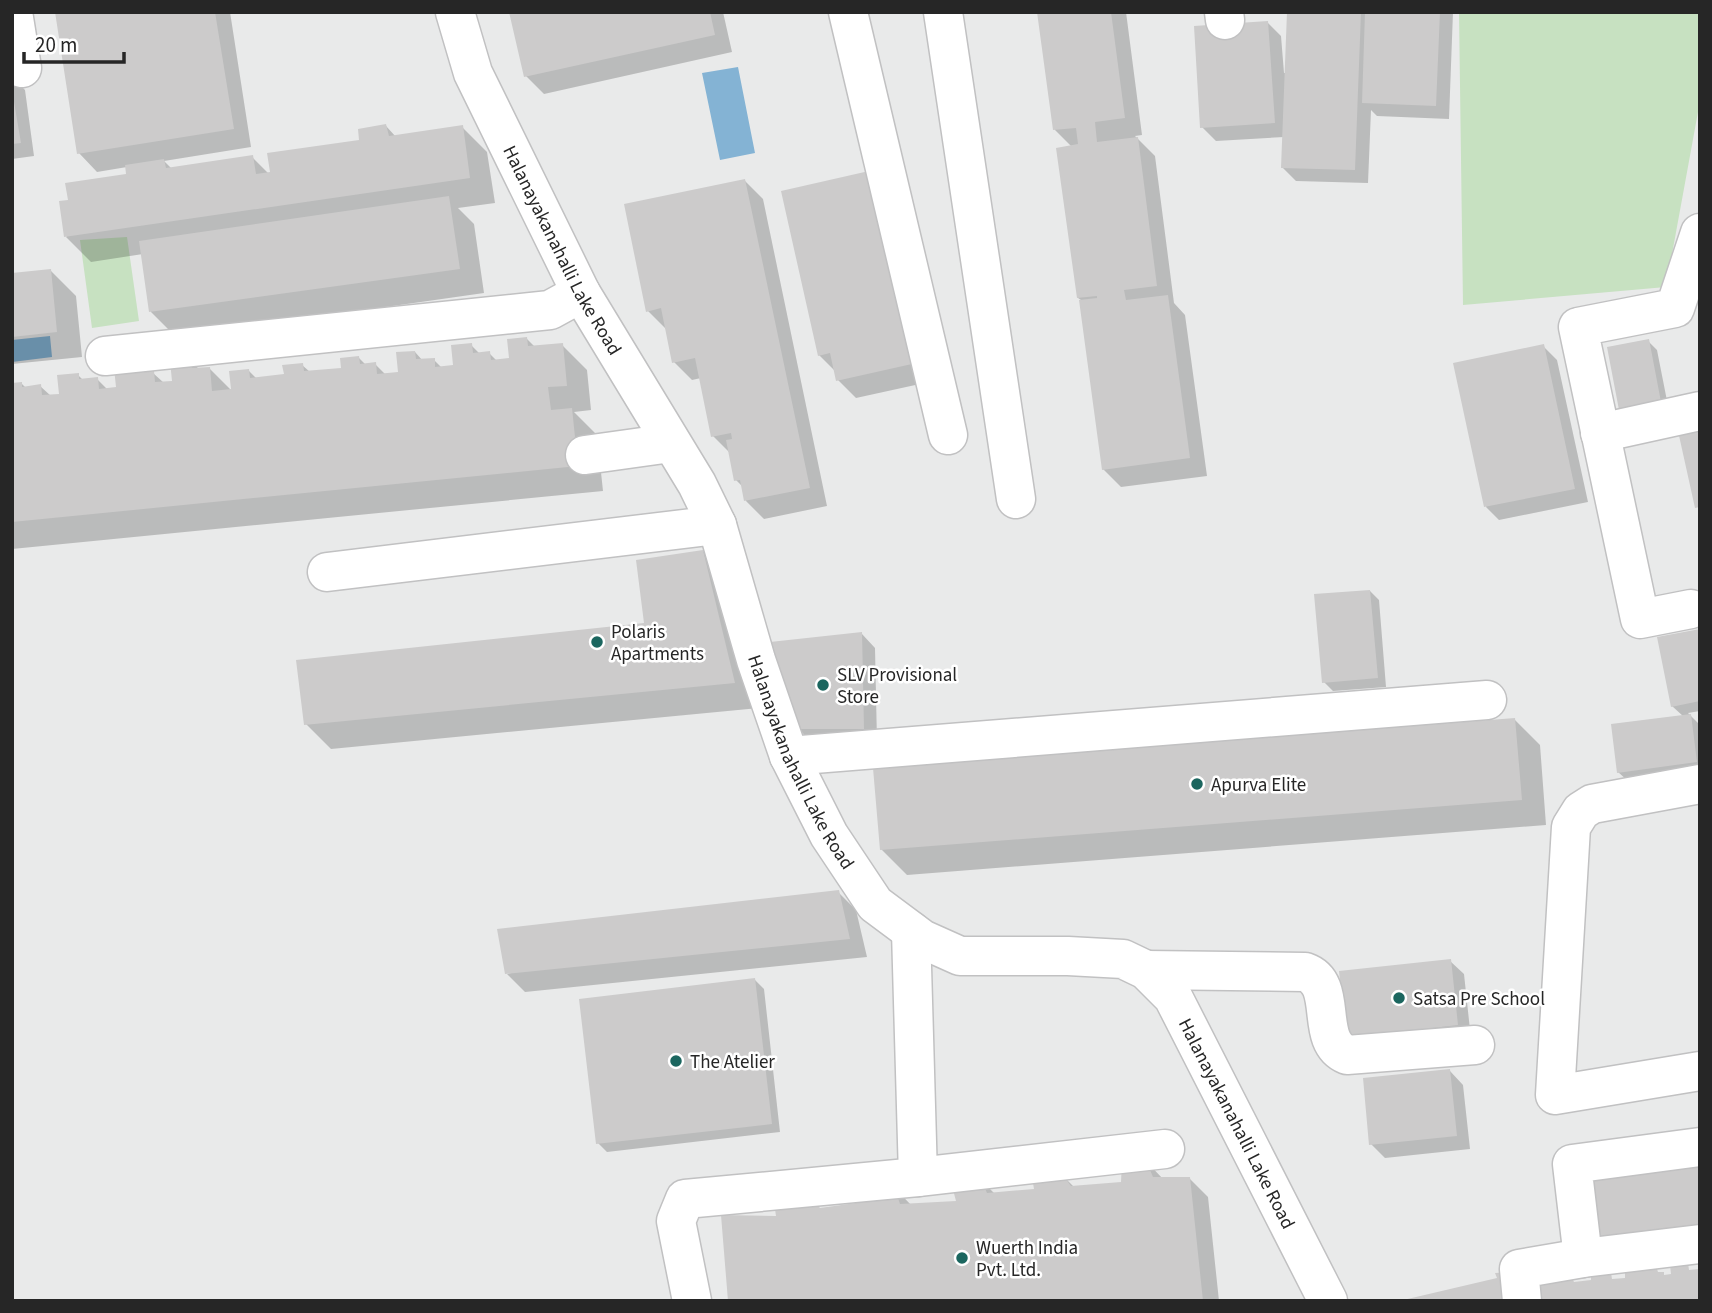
<svg xmlns="http://www.w3.org/2000/svg" width="1712" height="1313" font-family="'Source Sans 3',sans-serif">
	<style>
		.green { fill: #c7e1c1 }
		.water { fill: #84b3d4 }
		.shadow { fill: #0003 }
		.building { fill: #cccbcb }
		.lines { fill: none; stroke-linecap: round; stroke-linejoin: round }
		.minor-casing { stroke: #c1c1c2; stroke-width: 41 }
		.minor { stroke: #fff; stroke-width: 38 }
		.poi-dot { fill: #1b665f; stroke: #fff; stroke-width: 2.5 }
		.labels { text-anchor: middle; stroke-width: 5; stroke-linejoin: round; paint-order: stroke }
		.street-label { font-size: 19px; fill: #262626; stroke: #fff }
		.poi-label { font-size: 19px; fill: #262626; stroke: #fff; text-anchor: start }
	</style>
	<rect width="100%" height="100%" fill="#e9eaea"/>
	<path class="green" d="M1459,12H1700V101L1666,287L1463,305Z
		M127,237L139,321L92,328L80,240Z"/>
	<path class="water" d="M738,67L755,153L720,160L702,73Z
		M50,336L52,357L12,362V340Z"/>
	<path class="shadow" d="M56,12H230L251,147L164,161L172,169L252,157L269,174L361,141L386,126L396,137L462,127L487,152L495,203L458,208L474,224L484,293L176,337L151,312L143,254L91,262L66,237L128,176L127,167L97,172L79,153Z
		M511,12H723L732,52L544,94L526,76Z
		M1039,12H1126L1142,135L1135,136L1155,156L1174,303L1185,315L1207,476L1121,487L1103,469L1081,300L1078,298L1072,147L1055,130Z
		M1289,12H1453L1449,119L1377,116L1371,110L1368,183L1296,181L1282,167L1284,137L1216,141L1202,127L1267,22L1281,36L1284,73H1286Z
		M12,77L25,90L34,156L12,159Z
		M745,181L763,199L827,506L764,519L746,501L743,487L736,480L731,454L713,436L701,378L692,380L674,362L666,329L648,311Z
		M783,192L929,382L856,398L838,380L836,372L819,355Z
		M51,271L76,296L82,357L12,364V275Z
		M527,339L535,347L562,345L587,370L591,410L574,412L597,435L603,491L12,549V385L22,384L26,388L40,386L51,396L61,395L78,375L83,380L97,379L108,390L118,389L134,367L141,374L153,373L164,383L173,382L190,361L199,369L209,368L233,392L249,371L257,379L285,376L302,365L310,372L343,369L359,358L366,365L375,364L386,375L400,373L415,352L423,361L434,360L442,368L455,367L471,345L480,354L489,353L497,361L511,360Z
		M1648,341L1657,350L1669,411L1630,418Z
		M1543,346L1557,360L1588,502L1499,520L1486,507Z
		M703,551L728,577L759,708L331,749L306,724L646,625Z
		M1370,591L1379,600L1386,687L1333,691L1324,682Z
		M1700,630V711L1688,713L1700,725V771L1628,781L1618,772L1684,717L1672,706Z
		M862,634L875,648L877,742H811L798,728Z
		M1514,719L1540,745L1546,825L907,875L881,849Z
		M838,892L856,910L867,957L525,992L507,974Z
		M1450,961L1464,974L1471,1039L1362,1051Z
		M755,980L764,989L780,1132L607,1152L598,1143Z
		M1450,1071L1463,1085L1470,1149L1385,1158L1371,1144Z
		M1145,1160L1163,1179H1190L1208,1197L1219,1301H730L778,1218L865,1203L892,1185L911,1205L958,1202L980,1179L995,1194L1036,1191L1057,1170L1074,1187L1122,1183Z"/>
	<path class="building" d="M55,12H215L234,129L77,154Z
		M509,12H710L715,35L524,77Z
		M1037,12H1111L1125,118L1095,122L1097,142L1138,137L1157,286L1124,290L1126,300L1168,295L1190,458L1102,470L1079,300L1097,298V296L1077,298L1056,148L1078,144L1076,128L1053,130Z
		M1287,12H1361L1355,170L1281,168Z
		M1365,12H1440L1436,106L1362,103Z
		M1268,21L1275,123L1200,128L1194,26Z
		M12,90L21,143L12,144Z
		M386,124L389,136L463,125L470,178L64,237L59,201L68,200L65,183L126,174L125,165L164,159L166,168L253,155L256,174L270,172L267,153L359,140L358,129Z
		M869,171L912,364L836,381L830,353L818,356L781,191Z
		M745,179L810,488L744,501L740,480L734,481L726,440L732,439L731,433L711,437L695,358L672,363L661,308L646,312L624,204Z
		M449,196L460,269L149,312L139,241Z
		M51,269L57,332L12,337V273Z
		M527,337L528,346L563,343L567,386L548,387L551,410L572,408L578,466L12,522V383L22,382V387L41,384L42,395L59,394L57,375L79,373V379L98,377L99,389L116,387L114,368L135,366L136,373L154,371L155,382L172,381L170,361L191,359L192,368L210,367L212,391L231,389L229,371L249,369L250,378L284,374L282,365L303,363L304,371L341,368L340,358L359,356L360,364L376,362L377,374L398,372L396,352L415,351L416,359L435,358V367L453,365L451,345L472,343L473,353L490,351L491,360L509,358L507,339Z
		M1649,339L1661,402L1619,410L1607,347Z
		M1544,344L1575,489L1484,507L1453,363Z
		M1700,426V507L1695,508L1678,431Z
		M703,550L735,683L304,725L296,660L644,623L636,560Z
		M1370,590L1378,678L1322,683L1314,594Z
		M1700,629V701L1671,707L1657,637Z
		M862,632L864,729H796L770,642Z
		M1691,714L1697,762L1617,773L1611,724Z
		M1515,718L1522,800L880,850L873,768Z
		M839,890L850,939L505,974L497,929Z
		M1451,959L1458,1025L1346,1038L1339,971Z
		M755,978L772,1124L596,1144L579,999Z
		M1450,1069L1457,1136L1369,1145L1363,1078Z
		M1145,1158L1153,1177H1190L1203,1301H728L721,1215L776,1216L773,1196L804,1190L820,1208L863,1202L862,1187L893,1183L900,1204L956,1201L950,1178L980,1177L987,1193L1034,1189L1031,1171L1058,1168L1071,1186L1121,1182L1122,1161Z
		M1700,1160V1227L1587,1241L1585,1176Z
		M1688,1263L1689,1270L1700,1269V1301H1537L1535,1284L1573,1280L1574,1282L1591,1280V1275L1611,1273L1612,1279L1625,1278V1272L1657,1269L1658,1272H1664V1275L1671,1274L1670,1265Z
		M1511,1272L1514,1301H1399L1497,1278L1495,1273Z"/>
	<g class="lines">
		<g class="minor-casing">
			<g id="minor">
				<path d="M13,12L22,68"/>
				<path id="s1" d="M455,12L473,73L581,293L697,484L717,525L756,660L789,756L829,835L875,904L922,939L960,956H1068L1123,959L1146,970L1173,997L1328,1301"/>
				<path d="M848,12L948,435"/>
				<path d="M943,12L1016,499"/>
				<path d="M1224,12L1225,20"/>
				<path d="M105,356L550,310L581,293"/>
				<path d="M1600,433L1700,411"/>
				<path d="M585,455L671,443"/>
				<path d="M327,572L717,525"/>
				<path d="M1691,609L1640,619L1578,327L1675,308L1700,233"/>
				<path d="M789,756L1487,700"/>
				<path d="M1700,784L1592,804L1581,811L1571,827L1555,1095L1700,1071"/>
				<path d="M911,931L918,1177"/>
				<path d="M1146,970L1305,972C1340,984 1313,1041 1347,1055L1475,1045"/>
				<path d="M1583,1258L1572,1164L1700,1147"/>
				<path d="M692,1301L676,1221L685,1199L918,1177L1165,1149"/>
				<path d="M1522,1301L1519,1269L1583,1258L1700,1244"/>
			</g>
		</g>
		<use href="#minor" class="minor"/>
	</g>
	<g class="poi-dot">
		<circle cx="597" cy="642" r="7"/>
		<circle cx="823" cy="685" r="7"/>
		<circle cx="1197" cy="784" r="7"/>
		<circle cx="1399" cy="998" r="7"/>
		<circle cx="676" cy="1061" r="7"/>
		<circle cx="962" cy="1258" r="7"/>
	</g>
	<g class="labels">
		<g class="street-label">
			<text dy="7" stroke="none"><textPath href="#s1" startOffset="262">Halanayakanahalli Lake Road</textPath></text>
			<text dy="7" stroke="none"><textPath href="#s1" startOffset="830">Halanayakanahalli Lake Road</textPath></text>
			<text dy="7" stroke="none"><textPath href="#s1" startOffset="1460">Halanayakanahalli Lake Road</textPath></text>
		</g>
		<g class="poi-label">
			<text x="611" y="638">Polaris<tspan x="611" dy="22">Apartments</tspan></text>
			<text x="837" y="681">SLV Provisional<tspan x="837" dy="22">Store</tspan></text>
			<text x="1211" y="791">Apurva Elite</text>
			<text x="1413" y="1005">Satsa Pre School</text>
			<text x="690" y="1068">The Atelier</text>
			<text x="976" y="1254">Wuerth India<tspan x="976" dy="22">Pvt. Ltd.</tspan></text>
		</g>
	</g>
	<rect width="1712" height="1313" fill="none" stroke="#262626" stroke-width="28"/>
	<path d="M24 52v10h100v-10" fill="none" stroke="#262626" stroke-width="3.5"/>
	<text x="35" y="52" font-size="21" fill="#262626" stroke="#ffffff" stroke-width="5" paint-order="stroke">20 m</text>
</svg>
